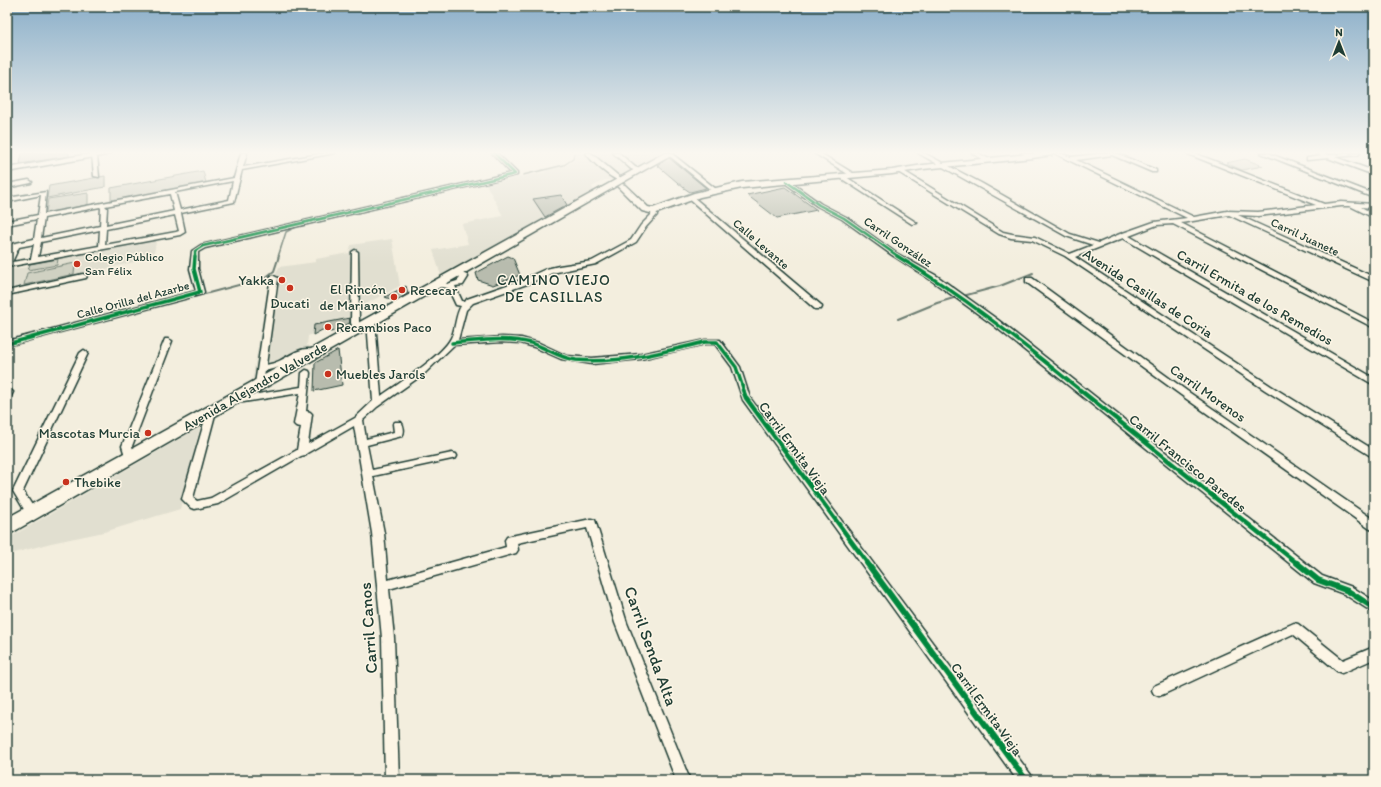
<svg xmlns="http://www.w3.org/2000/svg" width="1381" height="787" font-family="Itim,sans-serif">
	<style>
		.built { fill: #e1dfd0 }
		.green { fill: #d0d1c2; stroke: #78877b }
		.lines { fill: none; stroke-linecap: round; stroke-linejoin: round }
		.stream-far1 { stroke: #6c7d72; stroke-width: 1.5 }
		.stream { stroke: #6c7d72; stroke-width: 2 }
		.building { fill: #b8bcae; stroke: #1f3d34 }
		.street-casing { stroke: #1f3d34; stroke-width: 3 }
		.secondary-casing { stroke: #1f3d34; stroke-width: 3 }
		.primary-casing { stroke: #1f3d34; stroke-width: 3 }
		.street { fill: #fcf5e5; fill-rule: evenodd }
		.secondary { fill: #fcf5e5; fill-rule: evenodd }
		.primary { fill: #fcf5e5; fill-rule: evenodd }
		.quiet { stroke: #55b346; stroke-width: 2; stroke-dasharray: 4 2; stroke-linecap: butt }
		.cycleway-far3-casing { stroke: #fcf5e5; stroke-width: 4 }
		.cycleway-far2-casing { stroke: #fcf5e5; stroke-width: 5.5 }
		.cycleway-far1-casing { stroke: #fcf5e5; stroke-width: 7 }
		.cycleway-casing { stroke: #fcf5e5; stroke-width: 8 }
		.cycleway-far3 { stroke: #00873e; stroke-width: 2.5 }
		.cycleway-far2 { stroke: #00873e; stroke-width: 3.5 }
		.cycleway-far1 { stroke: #00873e; stroke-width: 4.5 }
		.cycleway { stroke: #00873e; stroke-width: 6 }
		.poi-dot { fill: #c8321e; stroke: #fcf5e5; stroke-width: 1.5 }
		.labels { text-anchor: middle; stroke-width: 3; stroke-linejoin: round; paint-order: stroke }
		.far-street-label { font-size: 12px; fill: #1f3d34; stroke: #fcf5e5 }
		.far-poi-label { font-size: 12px; fill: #1f3d34; stroke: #fcf5e5; text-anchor: start }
		.poi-label { font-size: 14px; fill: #1f3d34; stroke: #fcf5e5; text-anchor: start }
		.street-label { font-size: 14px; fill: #1f3d34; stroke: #fcf5e5 }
		.neighbourhood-label { font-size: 15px; letter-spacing: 1px; fill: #1f3d34; stroke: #fcf5e5 }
		.near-street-label { font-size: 17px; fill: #1f3d34; stroke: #fcf5e5 }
	</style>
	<rect width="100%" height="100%" fill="#f3eede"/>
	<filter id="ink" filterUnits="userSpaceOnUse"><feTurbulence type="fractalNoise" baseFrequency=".025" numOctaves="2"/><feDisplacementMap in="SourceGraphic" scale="8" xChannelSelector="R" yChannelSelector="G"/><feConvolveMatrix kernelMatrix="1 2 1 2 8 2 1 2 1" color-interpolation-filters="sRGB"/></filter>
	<g filter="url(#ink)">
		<path class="built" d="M576,153H659L615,180H604L592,187L594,190L587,195L441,276L433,250L468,244L462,224L503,216L486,184L546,172V170L565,166L574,161Z
			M157,238L153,257L94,272L7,290V270L27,267L30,261Z
			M392,239L400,286L358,308L357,316L364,319L336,335L324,329L308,336L307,345L312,348L252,382L269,279L276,274L279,267L316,262V259L349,253L351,245Z
			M200,427L180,509L104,532L51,543L7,555V539Z"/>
		<path class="green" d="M1245,159L1263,166L1242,170L1226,163Z
			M203,171L206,183L111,201V188Z
			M105,176V187L47,198L49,186Z
			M88,193V205L46,213L48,199Z
			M58,259L57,265L28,270L30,264Z
			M75,263L74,274L24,285L27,273Z"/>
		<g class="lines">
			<path class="stream-far1" d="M523,175L564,165L573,159L574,153
				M278,257L286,232L298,226L368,210"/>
			<path class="stream" d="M205,294L265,278L274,271L279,256
				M963,296L1000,286L1033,273
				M898,319L937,303L957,297"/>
		</g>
		<path class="building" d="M22,153H69V156L20,164Z
			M669,158L706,188L690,192L684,188L657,165Z
			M785,187L817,210L777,218L747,195Z
			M561,195L567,205L545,217L533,199Z
			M508,256L513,258L520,275L493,285L478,280L476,273Z
			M406,286L408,294L395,301L385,297Z
			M350,318V323L331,332L324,329L313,335L314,325Z
			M338,350L342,385L314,391L315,363Z"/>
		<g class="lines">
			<g class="street-casing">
				<path id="street" d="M241,153H247L243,167L325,153H335L242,170L234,202L181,213L185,232L180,235L7,267V257L11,248L7,249V245L34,239L37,219L7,225V221L38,215L41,195L7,202V198L46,192L44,214L234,178ZM233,181L229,200L180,210L175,192ZM170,194L174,211L106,225L107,208L105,206ZM100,207L101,208L100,226L41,238L44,218ZM175,215L179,231L176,232L105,245L106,229ZM100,230L99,246L38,257L41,242ZM34,244L31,259L12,262L19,247Z
					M492,153H497L517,173V175L205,248L198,252V269L204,292L203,294L7,346V341L196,291L190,269L192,251L201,245L511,173Z
					M586,153H591L622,179V181C614,182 590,160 586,153Z
					M613,153H619L635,167L642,170L639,172L631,169Z
					M666,153H671L716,189V191H712Z
					M814,153H820L856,175L851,176Z
					M918,153H924L981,183L1070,234L1099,243L1120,234L1154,222L1187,218L1054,153H1060L1071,157L1105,153H1116L1156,170V172H1152L1112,155L1076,160L1194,217L1227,211L1258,212L1316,205L1188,154V153H1194L1324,204L1341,202L1374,204V208L1361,207L1374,214V218L1350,206H1341L1258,216L1238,215L1374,277V282L1229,215L1181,223L1374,323V328L1173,224L1157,225L1129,236L1374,378V385L1123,238L1075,257L1271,386L1374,450V458L1265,390L1113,288L1065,256L1032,240L1011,238L999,234L898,172V170H902L1003,232L1012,234L1035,237L1070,254L1093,245L1066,236Z
					M972,153H978L991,160L986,161Z
					M1021,153H1028L1035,156L1032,158Z
					M1261,153H1268L1374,194V198Z
					M1316,153H1322L1329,155L1360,153L1358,155L1335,157L1374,171V175L1328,158L1307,160V158L1321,156Z
					M92,154L97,155L99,177L94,176Z
					M841,174L843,175L917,223L912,224L839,177V175Z
					M29,180L32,182L31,183L7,188V184Z
					M785,181H789L821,204L846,217L896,253L937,276L998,320L1322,576L1352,587L1374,601V613L1344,594L1314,583L992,324L931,280L892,255L842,219L817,206L785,183Z
					M688,196H692L821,305L822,307L821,309H815L688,198Z
					M652,210H656L657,215L646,227L636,242L596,264L552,273L530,283L473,303L466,310L458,340L502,337L521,338L539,343L567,356L592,358L641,354L705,340H720L740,367L750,398L1031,775L1033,780H1017L743,400L732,367L715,344H705L641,359L592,364L561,359L534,347L521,343L502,342L454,345L425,373L377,407L363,420L366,439L394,432L393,424L395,422H401C404,425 405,433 402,436L367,445L372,470L452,453L456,454L457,456L456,458L452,459L373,476L384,533L388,580L506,547L505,540L507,537L511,536L591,519L595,520L627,623L690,780H676L615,623L587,528L517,543L518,550L516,553L389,589L394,638L399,780H385L382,638L372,533L354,426L307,453L305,455L301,456L218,504L195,509L191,508L182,499L208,409L211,408L216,411L193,498L197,501L211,498L297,450L301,427L296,426L294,424L300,393L231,404L228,403L226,401L228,399L301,387L302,373L306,370L309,371L310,373L306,411L310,412L312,414L308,444L355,418L373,401L367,321L368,319H371L375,321L381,396C398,384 442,356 451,338C456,328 455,316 461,306L456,305L448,288L434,286V282L447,284L457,281L460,278L452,273L456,271L467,275L468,277L463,285L455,286L462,301L465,302L467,299L524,279L546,269L559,266L592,261L631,240L641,225L651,215Z
					M355,250L358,252L359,323L361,328L357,330H354L351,323L352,252Z
					M83,274L87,276L86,278L7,295V291Z
					M271,276H274L278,278L266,365C270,364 275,363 279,361C290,356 306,342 318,353L314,356L302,355L283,366L265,371L263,384L259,387L255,384Z
					M1026,278H1032L1187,391L1374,520V530L1370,529L1181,395L1026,282Z
					M165,339H168L172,341L132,446L135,457L134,459H126L122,446Z
					M84,350L88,353L23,491L37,513L36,516L32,517L28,516L13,491L80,353Z
					M9,389L13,392L10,398L7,399V390Z
					M1294,623L1298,624L1343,660L1374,647V659L1342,673L1337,671L1293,634L1164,694L1159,696L1154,694L1152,690L1154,686Z"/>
			</g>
			<g class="secondary-casing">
				<path id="secondary" d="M94,153H110L106,155L7,172V168Z
					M1038,153H1053L1052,155L1032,158L923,169L892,174L742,188L700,197L654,214L642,211L618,187L622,184L625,185L648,207L653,208L694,193L742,182L892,170L923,165Z"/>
			</g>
			<g class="primary-casing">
				<path id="primary" d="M664,153H674L13,532L7,534V518Z"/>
			</g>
			<use href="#street" class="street"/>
			<use href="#secondary" class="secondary"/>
			<use href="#primary" class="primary"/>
			<path class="quiet" d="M1341,153L1344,154"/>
			<g class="cycleway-far3-casing">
				<path id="cycleway-far3" d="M787,182L819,205L844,218L899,257
					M195,257V251L203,246L515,174L494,153"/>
			</g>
			<g class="cycleway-far2-casing">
				<path id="cycleway-far2" d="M897,256C963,295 1022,343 1081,391
					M452,343C478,341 506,336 531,343C547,348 559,358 576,360C620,364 663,352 705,342H717L736,367L744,391
					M7,344L200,292L194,269L195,256"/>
			</g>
			<g class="cycleway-far1-casing">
				<path id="cycleway-far1" d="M743,390L746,398L868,564
					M1080,390L1298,564"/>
			</g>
			<g class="cycleway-casing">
				<path id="cycleway" d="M867,563L1026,780
					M1297,563L1318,580L1348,591L1374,608"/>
			</g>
			<use href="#cycleway-far3" class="cycleway-far3"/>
			<use href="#cycleway-far2" class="cycleway-far2"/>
			<use href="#cycleway-far1" class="cycleway-far1"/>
			<use href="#cycleway" class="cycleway"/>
		</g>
	</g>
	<linearGradient id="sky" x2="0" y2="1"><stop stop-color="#8bafc9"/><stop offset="0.58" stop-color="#faf7f0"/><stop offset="1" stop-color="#faf7f0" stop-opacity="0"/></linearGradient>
	<rect width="1381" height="263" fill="url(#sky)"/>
	<g class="poi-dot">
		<circle cx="77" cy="264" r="4"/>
		<circle cx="282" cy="280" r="4"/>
		<circle cx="290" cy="288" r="4"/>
		<circle cx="402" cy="290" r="4"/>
		<circle cx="394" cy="297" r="4"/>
		<circle cx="328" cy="327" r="4"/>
		<circle cx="328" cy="374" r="4"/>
		<circle cx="148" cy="433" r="4"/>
		<circle cx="66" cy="482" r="4"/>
	</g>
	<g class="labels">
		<g class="far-street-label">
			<text transform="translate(1305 237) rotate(25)" y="4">Carril Juanete</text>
			<text transform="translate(898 242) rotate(34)" y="4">Carril González</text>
			<text transform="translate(761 244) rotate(41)" y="4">Calle Levante</text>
			<text transform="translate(133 300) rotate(-15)" y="4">Calle Orilla del Azarbe</text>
		</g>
		<g class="far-poi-label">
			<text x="85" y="261">Colegio Público<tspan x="85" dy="14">San Félix</tspan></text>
		</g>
		<g class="poi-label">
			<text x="274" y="285" text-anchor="end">Yakka</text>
			<text x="386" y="294" text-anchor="end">El Rincón<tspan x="386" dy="16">de Mariano</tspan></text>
			<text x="410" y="295">Rececar</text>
			<text x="290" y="308" text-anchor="middle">Ducati</text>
			<text x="336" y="332">Recambios Paco</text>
			<text x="336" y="379">Muebles Jarols</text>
			<text x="140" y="438" text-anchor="end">Mascotas Murcia</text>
			<text x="74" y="487">Thebike</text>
		</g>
		<g class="street-label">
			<text transform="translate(1148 293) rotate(33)" y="5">Avenida Casillas de Coria</text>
			<text transform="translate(1255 297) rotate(30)" y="5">Carril Ermita de los Remedios</text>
			<text transform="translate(255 386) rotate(-30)" y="5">Avenida Alejandro Valverde</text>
			<text transform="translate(1208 393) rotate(35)" y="5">Carril Morenos</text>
			<text transform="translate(795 448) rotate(54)" y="5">Carril Ermita Vieja</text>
			<text transform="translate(1188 463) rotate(39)" y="5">Carril Francisco Paredes</text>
			<text transform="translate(987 709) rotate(54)" y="5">Carril Ermita Vieja</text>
		</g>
		<g class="neighbourhood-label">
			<text x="554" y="285">CAMINO VIEJO<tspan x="554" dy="17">DE CASILLAS</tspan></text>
		</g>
		<g class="near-street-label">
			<text transform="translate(368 628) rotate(-94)" y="6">Carril Canos</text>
			<text transform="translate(651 646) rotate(70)" y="6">Carril Senda Alta</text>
		</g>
	</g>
	<rect width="1381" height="787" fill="none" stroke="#fcf5e5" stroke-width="24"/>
	<rect x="12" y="12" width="1357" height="763" fill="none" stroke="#1f3d34" stroke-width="1.5" filter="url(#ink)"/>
	<g transform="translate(1339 42)" stroke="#fcf5e5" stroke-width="3" paint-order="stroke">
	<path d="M0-3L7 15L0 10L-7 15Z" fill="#1f3d34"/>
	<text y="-6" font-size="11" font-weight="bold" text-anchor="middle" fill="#1f3d34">N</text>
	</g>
</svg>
